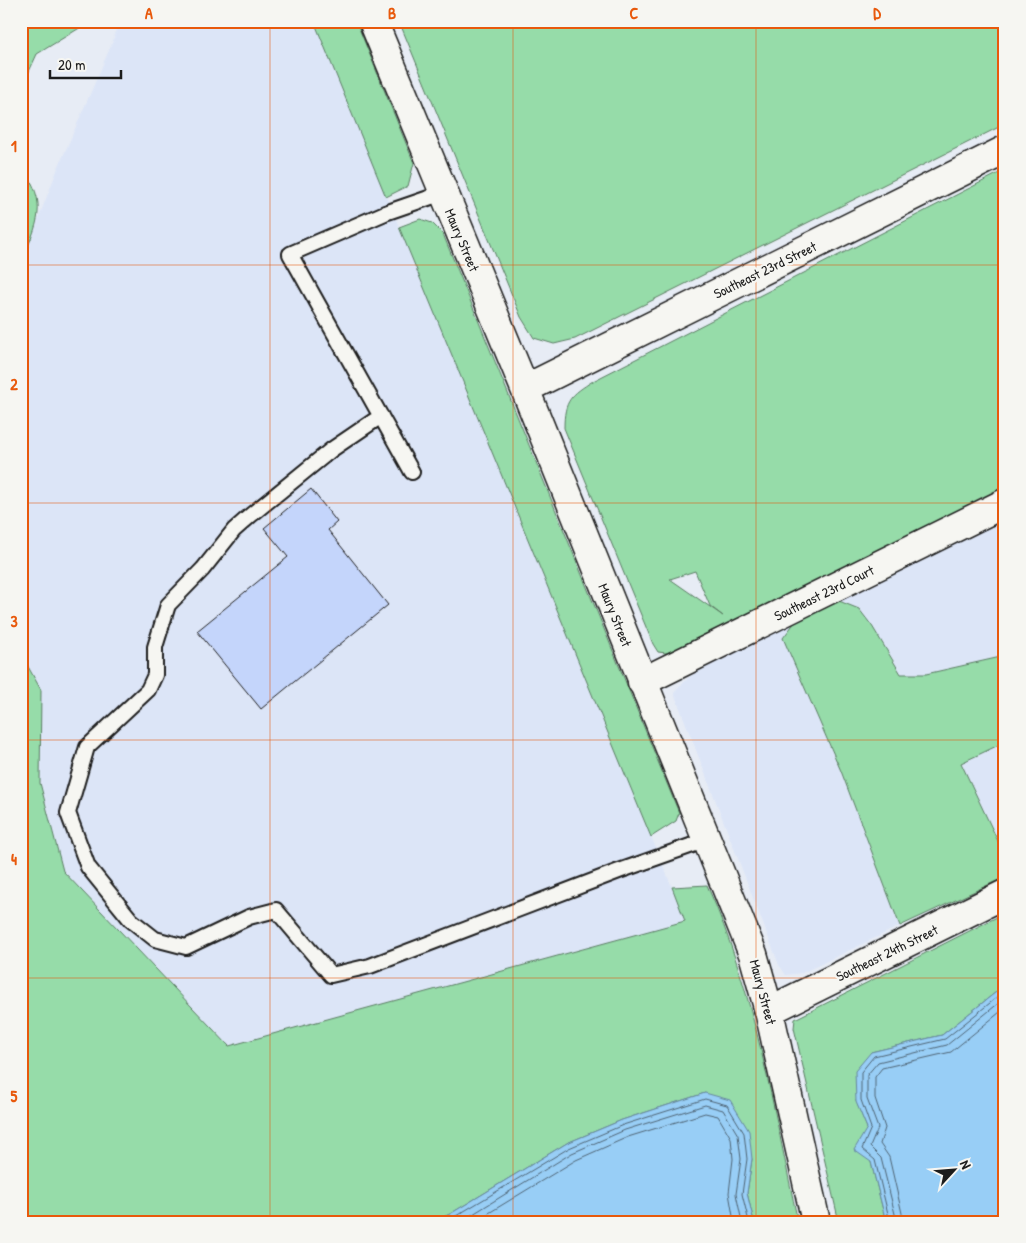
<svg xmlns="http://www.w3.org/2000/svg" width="1026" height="1243" font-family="'Patrick Hand',sans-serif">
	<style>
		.built { fill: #dce5f7 }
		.green { fill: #96dca9; stroke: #597c62; fill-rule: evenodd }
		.water { fill: #98cef6; stroke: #66879f }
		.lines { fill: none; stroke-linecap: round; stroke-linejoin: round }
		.shore { stroke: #4e6373; stroke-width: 1 }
		.building { fill: #c4d5fb; stroke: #1c1c1c }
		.lane-casing { stroke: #1c1c1c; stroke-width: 18 }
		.street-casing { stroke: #1c1c1c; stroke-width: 31 }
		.secondary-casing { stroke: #1c1c1c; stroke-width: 31 }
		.lane { stroke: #f6f6f2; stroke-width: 14 }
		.street { stroke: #f6f6f2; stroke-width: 28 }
		.secondary { stroke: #f6f6f2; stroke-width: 28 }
		.grid { fill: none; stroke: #e8590c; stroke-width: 1; stroke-opacity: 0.55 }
		.labels { text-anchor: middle; stroke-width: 4.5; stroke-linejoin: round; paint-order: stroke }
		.street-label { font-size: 14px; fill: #1c1c1c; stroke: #f6f6f2 }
		.neatline { fill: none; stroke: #e8590c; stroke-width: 2 }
		.grid-label { font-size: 16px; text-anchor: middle; font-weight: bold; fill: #e8590c }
	</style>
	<rect width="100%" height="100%" fill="#e7ecf5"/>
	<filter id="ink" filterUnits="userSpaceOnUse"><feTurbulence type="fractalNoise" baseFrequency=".02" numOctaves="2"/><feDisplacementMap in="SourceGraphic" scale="10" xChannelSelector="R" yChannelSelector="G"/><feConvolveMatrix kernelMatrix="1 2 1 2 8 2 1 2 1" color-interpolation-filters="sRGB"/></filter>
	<g filter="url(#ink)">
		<path class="built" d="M118,21H314L686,921L229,1046L63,871L40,783L41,690L21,654V263L58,168L113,41Z
			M1005,518V656L926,674H901L872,626L859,609L839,601Z
			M795,622L783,638L841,771L900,926L802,973L786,975L779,965L674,693L688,678L704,666Z
			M1005,742V856L961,763Z"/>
		<path class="green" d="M21,21H91L37,54L21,89Z
			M314,21H356L414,163L408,186L386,197Z
			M399,21H1005V124L575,339L554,344L534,338L521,317Z
			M21,166C50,204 37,224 21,263Z
			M1005,170V492L674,654L658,652L653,644L564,428C564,400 571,395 593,381ZM695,571L710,606L723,616L670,579Z
			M420,219L432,223L443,234L679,813L676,821L651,837L399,227Z
			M839,601L859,609L872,626L901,674H926L1005,656V742L961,763L1005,856V877L900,926L841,771L783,638L795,622Z
			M21,654L41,690L40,783L63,871L229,1046L685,921L672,887L707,885C755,992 773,1108 798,1222H754L747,1193L752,1159L705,1093L622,1120L567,1143L450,1214L433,1222H21Z
			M1005,913V985L942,1035L871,1052L856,1101L867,1128L871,1162L886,1222H839L794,1028L795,1019Z"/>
		<path class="water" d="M1005,985V1222H886L871,1162L854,1150L867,1128L856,1102L855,1071L871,1052L942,1035Z
			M705,1093L730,1100L749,1131L752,1159L747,1193L754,1222H433L450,1214L567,1143L622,1120Z"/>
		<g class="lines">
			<path class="shore" d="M446,1222L569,1148L623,1125L705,1099L727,1105L744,1133L747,1159L742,1194L749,1222
				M460,1222L572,1153L625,1130L705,1105L723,1110L738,1135L741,1159L736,1194L742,1222
				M474,1222L576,1160L628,1137L705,1113L718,1116L731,1138L733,1159L729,1193L734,1222
				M890,1222L875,1160L862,1149L871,1128L861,1100V1072L874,1056L945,1039L1005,991
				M897,1222L881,1158L870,1147L878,1128L867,1099V1075L878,1062L947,1045L1005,998
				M904,1222L889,1157L880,1144L885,1128L875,1098V1077L882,1068L951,1052L1005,1008"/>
		</g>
		<path class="building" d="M311,489L337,522L328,530L388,605L261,709L197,631L288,557L264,528Z"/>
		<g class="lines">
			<g class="lane-casing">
				<path id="lane" d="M381,416L331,450L251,515L234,530L203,569L168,605L155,647V675L148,690L87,747L68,813L88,867L131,920L155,939L186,947L249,917L276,910L331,975L370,966L619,871L707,840
					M412,472L290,254L385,213L443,193"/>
			</g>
			<g class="street-casing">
				<path id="street" d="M642,682L1005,503
					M769,1011L1005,894"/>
			</g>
			<g class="secondary-casing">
				<path id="secondary" d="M373,21L525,389L753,954L769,1011L816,1222
					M525,389L1005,150"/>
			</g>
			<use href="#lane" class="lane"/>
			<use href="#street" class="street"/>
			<use href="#secondary" class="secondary"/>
		</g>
	</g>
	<path class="grid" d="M270,21V1222M513,21V1222M756,21V1222M21,265H1005M21,503H1005M21,740H1005M21,978H1005"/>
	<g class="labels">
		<g class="street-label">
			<text transform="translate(462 240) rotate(67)" y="5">Maury Street</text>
			<text transform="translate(765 270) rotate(-26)" y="5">Southeast 23rd Street</text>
			<text transform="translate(824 593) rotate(-26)" y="5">Southeast 23rd Court</text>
			<text transform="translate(615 615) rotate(68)" y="5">Maury Street</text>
			<text transform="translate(887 953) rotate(-26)" y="5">Southeast 24th Street</text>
			<text transform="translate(763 992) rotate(75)" y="5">Maury Street</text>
		</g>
	</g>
	<rect width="1026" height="1243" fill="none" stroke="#f6f6f2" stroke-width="55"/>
	<g transform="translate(954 1170) rotate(64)" stroke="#f6f6f2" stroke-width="4" paint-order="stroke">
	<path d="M0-4L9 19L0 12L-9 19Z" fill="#1c1c1c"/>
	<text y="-8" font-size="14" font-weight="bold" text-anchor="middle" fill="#1c1c1c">N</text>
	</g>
	<path d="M50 70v8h71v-8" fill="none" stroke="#1c1c1c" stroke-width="2.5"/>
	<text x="58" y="70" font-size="15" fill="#1c1c1c" stroke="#f6f6f2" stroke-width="4" paint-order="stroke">20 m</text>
	<rect x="28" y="28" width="970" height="1188" class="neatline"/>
	<g class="grid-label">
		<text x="149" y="19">A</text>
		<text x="392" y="19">B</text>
		<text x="634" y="19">C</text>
		<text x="877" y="19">D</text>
		<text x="14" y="152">1</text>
		<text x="14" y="390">2</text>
		<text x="14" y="627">3</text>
		<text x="14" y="865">4</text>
		<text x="14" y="1102">5</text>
	</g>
</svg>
